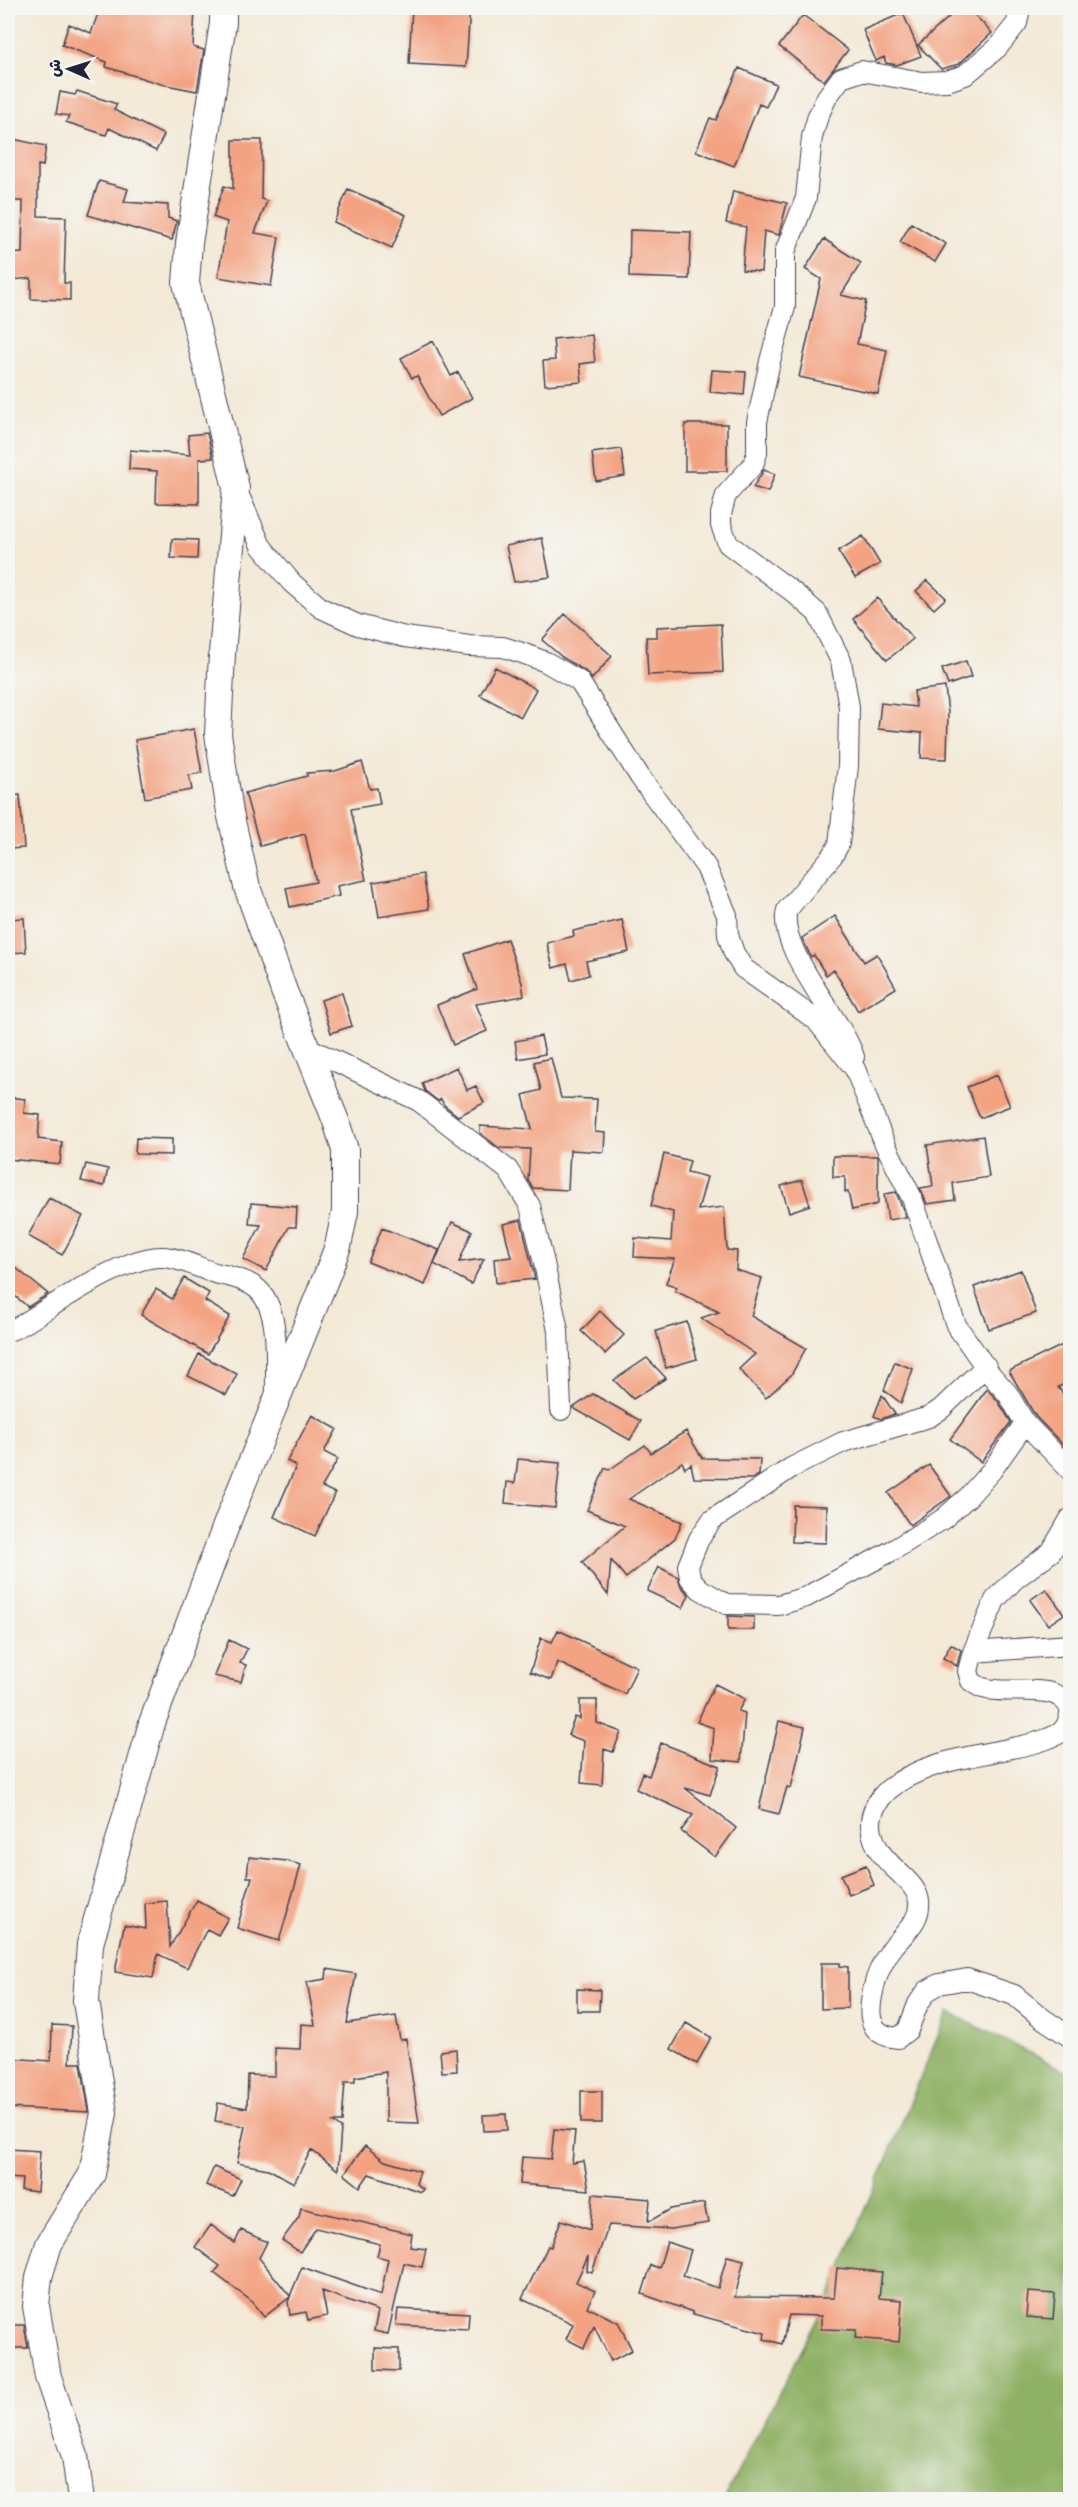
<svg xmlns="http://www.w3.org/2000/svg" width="1078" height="2507" font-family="Sriracha,'Playpen Sans Arabic',sans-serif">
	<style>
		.forest { fill: #8fb165; stroke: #586a50; stroke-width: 1.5 }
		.building { fill: #f3a382 }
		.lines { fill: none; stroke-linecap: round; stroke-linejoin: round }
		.minor-casing { stroke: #414052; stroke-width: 22 }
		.tertiary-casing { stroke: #414052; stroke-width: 28 }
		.minor { stroke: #fff; stroke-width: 20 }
		.tertiary { stroke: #fff; stroke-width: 26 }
	</style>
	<rect width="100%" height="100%" fill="#f6f6f2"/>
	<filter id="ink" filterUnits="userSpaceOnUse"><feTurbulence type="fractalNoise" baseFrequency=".0167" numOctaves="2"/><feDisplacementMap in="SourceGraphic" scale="12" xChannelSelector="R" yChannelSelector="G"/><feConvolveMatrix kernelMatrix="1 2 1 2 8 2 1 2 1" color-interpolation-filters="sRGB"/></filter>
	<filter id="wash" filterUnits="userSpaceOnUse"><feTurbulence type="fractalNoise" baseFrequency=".008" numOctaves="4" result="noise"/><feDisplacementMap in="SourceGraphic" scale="24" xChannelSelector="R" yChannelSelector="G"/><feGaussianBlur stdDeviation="1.35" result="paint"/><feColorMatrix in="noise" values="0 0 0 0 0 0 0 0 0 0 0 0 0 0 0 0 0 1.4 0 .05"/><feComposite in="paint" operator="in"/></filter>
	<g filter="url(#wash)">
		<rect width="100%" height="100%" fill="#f3e9d6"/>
		<path class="forest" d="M948,2012L1070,2073V2499L723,2500L827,2302Z"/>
		<g id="blocks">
			<path class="building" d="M100,8L195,10L193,47L204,50L197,91L161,84L106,67L107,62L62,45L69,24L91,33Z
				M412,8H470L466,67L409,64Z
				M959,8H968L992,33L959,64L941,69L918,45Z
				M903,13L921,56L897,65L886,63L884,57L876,61L863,30Z
				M803,15L848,50L824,81L779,46Z
				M739,68L776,84L766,107L759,104L734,166L696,151L710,118L716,120Z
				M77,91L117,104L114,110L164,135L156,151L109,128L106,135L66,122L69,116L56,114L60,92L75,95Z
				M8,138L46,146L43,166L38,165V216L66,217L64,283H70V300L31,299V278L13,280L10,254L22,253L23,201H8Z
				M233,140H262L261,199L267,201L255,233L279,237L271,286L218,277L227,222L213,217L224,186L233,189Z
				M99,181L128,189L124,202L168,205V218L177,221L172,240L88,215Z
				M348,189L406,215L392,248L334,222Z
				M733,191L787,203L779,235L764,231L761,272L742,270L746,227L726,223Z
				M911,223L946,244L935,262L900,242Z
				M630,230L691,232L689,279L629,277Z
				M824,239L861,263L841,295L866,301L857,344L887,350L878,394L799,377L821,279L805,269Z
				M592,335L595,362L580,364L582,382L545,385L543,361L555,360L553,339Z
				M433,341L451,376L458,372L472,398L439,416L417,376L412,378L401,358Z
				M712,370L746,372L744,395L710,392Z
				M685,424H727V471H685Z
				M207,433L213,458L199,459V504L156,503L157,471L129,469L130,450L190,455L188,435Z
				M621,449L625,476L596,481L592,453Z
				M764,470L775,474L768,492L753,487Z
				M863,536L880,564L855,578L838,551Z
				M542,538L550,577L514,582L506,546Z
				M172,539L198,540L197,559L171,558Z
				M927,580L946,598L934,609L916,591Z
				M877,598L913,639L887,660L853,619Z
				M565,614L612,656L592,679L585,671L562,657L542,640Z
				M721,624L723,672L648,675L646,637H657V627Z
				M966,661L971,677L948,685L942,669Z
				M495,667L536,689L521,717L480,695Z
				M945,687L948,713L947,759L921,758L922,733L878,729L881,703L916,707L914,691Z
				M194,729L202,773L189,775L192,790L145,798L135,740Z
				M362,762L370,789L377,788L380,804L351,809L366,880L337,886L339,896L290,907L286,888L316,882L305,834L260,846L245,793L307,776V773L335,771Z
				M20,795L24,848L8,849V796Z
				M423,874L429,909L379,917L373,882Z
				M835,916L864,962L877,954L896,988L858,1011L834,970L826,975L814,955L811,957L802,938Z
				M24,918L26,952L8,953V919Z
				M622,920L629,952L586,961L589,975L571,980L567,964L553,968L547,943L574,936L573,931Z
				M507,939L522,983L524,996L476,1004L487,1031L453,1045L437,1005L477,989L465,954Z
				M342,993L352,1026L331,1033L321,1000Z
				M541,1036L545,1054L518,1059L515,1041Z
				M551,1058L561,1098L597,1099L595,1132L605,1133L604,1152L570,1150L568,1190L533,1188L528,1180L530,1149L499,1148L480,1133V1126L532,1129L523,1095L541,1090L534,1062Z
				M457,1067L467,1090L476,1086L484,1103L458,1116L444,1105L441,1099L438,1101L425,1091L422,1083Z
				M997,1075L1010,1106L980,1118L967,1087Z
				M8,1097L25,1099L24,1113L40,1115L38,1139L62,1142L60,1164L8,1159Z
				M983,1136L989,1177L953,1183L955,1200L927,1204L920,1188L933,1186L927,1145Z
				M136,1138L172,1139V1155L135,1154Z
				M664,1154L690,1161L687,1172L707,1177L698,1210L724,1207L727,1250L737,1251L736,1270L762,1278L751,1316L806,1348L791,1375L766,1398L739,1369L755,1354L701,1318L719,1312L675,1291L677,1287L666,1283L675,1259L634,1257L635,1238L671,1241L673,1212L651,1206Z
				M833,1156H878V1204L852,1210L848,1192H845V1177H833Z
				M86,1164L108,1169L104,1186L81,1181Z
				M802,1180L810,1205L789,1212L781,1186Z
				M896,1192L906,1217L888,1220L884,1194Z
				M49,1198L83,1216L62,1255L28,1236Z
				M251,1203L297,1207L296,1227H289L266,1271L243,1259L261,1225L249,1224Z
				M521,1220L535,1279L496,1283L494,1259L511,1257L503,1224Z
				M452,1222L472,1231L459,1262L484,1259L471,1284L434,1264Z
				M382,1228L439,1250L425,1285L368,1262Z
				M16,1268L48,1294L28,1307L8,1290V1278Z
				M1021,1270L1036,1313L989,1329L974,1287Z
				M184,1278L209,1293L205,1301L230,1316L208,1354L141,1315L156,1289L172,1299Z
				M600,1311L624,1335L605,1354L581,1331Z
				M687,1322L697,1359L666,1368L656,1331Z
				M1071,1341V1381L1058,1387L1071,1405V1453L1036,1417L1009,1371Z
				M199,1354L237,1374L226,1395L188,1376Z
				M647,1358L666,1378L633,1399L614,1380Z
				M895,1362L913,1369L901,1403L884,1390Z
				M987,1389L998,1401L1011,1422L981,1462L950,1439Z
				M593,1394L641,1421L630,1440L573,1408Z
				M882,1395L895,1414L881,1419L874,1416Z
				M312,1415L337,1429L324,1452L338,1459L322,1487L335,1493L315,1536L274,1517L296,1466L287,1461Z
				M686,1431L702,1458L760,1459L759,1475L752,1479L694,1478L691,1464L685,1468L682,1462L629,1499L682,1522L675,1538L626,1578L611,1560L608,1595L582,1562L625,1526L587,1510L605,1468L609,1470L645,1445L651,1453Z
				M518,1459L560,1463L555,1508L505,1503L507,1482L515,1483Z
				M929,1465L951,1496L910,1525L888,1493Z
				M793,1505L827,1506L826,1543L792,1542Z
				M659,1567L678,1577L681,1586L689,1595L683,1608L647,1591Z
				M1046,1589L1064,1614L1048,1625L1030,1600Z
				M728,1616L754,1617V1630H728Z
				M558,1630L637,1667L625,1694L557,1662L551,1680L530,1672L541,1638L552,1642Z
				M229,1640L247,1649L240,1663L246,1665L241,1682L214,1676Z
				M951,1644L961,1650L957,1666L943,1658Z
				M715,1684L745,1699L738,1711L745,1713L741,1762L712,1759L714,1728L697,1722Z
				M580,1700H597V1723L621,1732L613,1752L604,1749L602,1785L581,1783L584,1741L568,1735L575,1717L580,1719Z
				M779,1721L805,1727L791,1788L787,1787L779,1814L759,1809Z
				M661,1743L720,1766L710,1795L685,1788L736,1828L715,1857L681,1831L693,1815L636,1789L642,1773L649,1776Z
				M249,1857L287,1861L301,1865L279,1941L237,1928L252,1877H247Z
				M866,1865L874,1885L849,1895L841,1875Z
				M197,1900L228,1918L218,1935L207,1929L187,1968L158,1954L153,1978L115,1972L124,1925L146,1929L145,1903L167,1901L170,1947Z
				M821,1963H840V1966L848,1967V2008L821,2009Z
				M327,1969L356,1974L347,2023L396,2016L400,2040L406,2039L419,2123L386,2122V2072L355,2077V2082H345L342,2122H333L341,2128L338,2170L311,2150L294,2183L268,2169L237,2163L245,2126L215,2121L218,2103L247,2108L248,2075L275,2076V2048L300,2049L301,2024L315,2025L307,1982L326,1979Z
				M577,1989L600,1990L599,2011H577Z
				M686,2023L711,2037L697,2064L671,2049Z
				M52,2025L72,2026L70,2063H81L89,2112L8,2108V2058L51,2061Z
				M456,2049L457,2071L442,2072L440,2051Z
				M581,2091H602V2123H581Z
				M506,2114L507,2130L484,2131L483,2115Z
				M554,2129L575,2131L572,2163L584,2161L589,2190L520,2184L522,2157L551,2159Z
				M365,2146L385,2161L420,2171L416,2184L423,2189L421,2192L369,2174L360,2187L344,2174Z
				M8,2149L40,2151L37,2192L21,2190L22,2179L8,2178Z
				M214,2167L241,2179L233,2196L206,2185Z
				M593,2194L650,2199L648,2222L671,2209L704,2203L708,2223L671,2229L609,2225L592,2272L587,2271L588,2256L576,2282L595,2291L587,2307L618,2322L632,2350L611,2361L594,2326L584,2348L566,2339L573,2324L522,2299L548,2246L551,2247L561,2220L590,2230Z
				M301,2208L412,2234L410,2247L426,2249L422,2267L404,2263L388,2334L374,2331L378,2311L322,2291L327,2316L308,2320L306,2312L290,2315L288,2302L290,2297L264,2317L250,2300L214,2273L220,2266L195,2247L211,2225L235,2243L241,2230L267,2242L259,2258L290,2296L302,2267L381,2295L388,2259L377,2256L380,2244L316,2228L300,2252L282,2240L299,2217Z
				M667,2242L691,2250L683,2276L718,2288L727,2256L744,2260L735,2297L834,2298L837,2268L882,2272L879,2298L902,2300L899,2342L855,2338L856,2330L821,2329V2316L789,2315L782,2344L764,2339L765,2333L693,2314V2312L642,2294L651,2265L659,2268Z
				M1028,2292L1055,2294L1053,2319L1026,2317Z
				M398,2309L469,2313L468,2329L396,2325Z
				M8,2325H24L28,2348H8Z
				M375,2348L399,2349V2371L375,2370Z"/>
		</g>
	</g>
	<g filter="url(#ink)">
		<use href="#blocks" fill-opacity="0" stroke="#414052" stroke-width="1.5"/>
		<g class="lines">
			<g class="minor-casing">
				<path id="minor" d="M237,491L261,546L292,583L321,608L358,625L405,637L469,646L503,647L522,653L546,662L579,681L640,777L706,867L727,915L728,935L734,953L743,968L816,1020L855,1069L884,1142L912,1198L956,1325L991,1375L1008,1394L1025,1423L1070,1470
					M306,1047L419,1101L508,1170L530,1206L544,1263L558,1331L561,1410
					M854,1057C842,1018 776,948 787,910L833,855L839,844L848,766L849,707L841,661L817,613L793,592L728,544L721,525V514L726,495L753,465L757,453V422L770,361L785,307V252L806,198L812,137L818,116L827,97L841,78L862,71L922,82L947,81L965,75L998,47L1017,23L1020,8
					M8,1331C22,1327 34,1317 47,1309C73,1292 132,1255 163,1257C181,1258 199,1268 215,1273C227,1276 240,1278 250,1284C283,1300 275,1363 276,1394
					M986,1366L941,1409L929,1417L843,1442L791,1468L712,1520L699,1539L688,1566L690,1578L700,1589L726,1604L779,1605L806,1597L895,1549L943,1519L968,1497L992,1470L1025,1423
					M1070,1519L1051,1552L1015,1579L995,1600L973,1652L968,1671L971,1681C975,1684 979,1687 983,1688C1008,1696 1059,1680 1070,1709
					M973,1652L1070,1645
					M1070,1714C1069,1721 1066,1728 1060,1733C1046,1741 1028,1745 1012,1748C971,1757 921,1762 888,1790C878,1799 870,1813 871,1826C875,1866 915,1875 919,1901C921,1921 904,1933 893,1947C886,1956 880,1968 876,1979C869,2005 862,2035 898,2038L908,2030L918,2004L927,1991L939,1984L967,1979L1014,1995L1042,2018L1070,2037"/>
			</g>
			<g class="tertiary-casing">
				<path id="tertiary" d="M81,2500L75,2456L48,2377L36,2306L39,2277L49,2244L92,2174L104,2113L86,2001L90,1944L152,1723L230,1515L327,1275L338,1246L345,1212V1150L336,1121L284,991L247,887L230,812L218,734L222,654L236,488L186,283L189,243L223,23V8"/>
			</g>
			<use href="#minor" class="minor"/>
			<use href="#tertiary" class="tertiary"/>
		</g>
	</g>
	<rect width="1078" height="2507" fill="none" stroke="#f6f6f2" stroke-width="30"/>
	<g transform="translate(69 69) rotate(273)" stroke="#f6f6f2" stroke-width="4.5" paint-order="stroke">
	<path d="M0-4.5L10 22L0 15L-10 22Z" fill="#22223b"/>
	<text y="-9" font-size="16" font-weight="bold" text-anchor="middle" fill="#22223b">ش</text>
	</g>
</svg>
